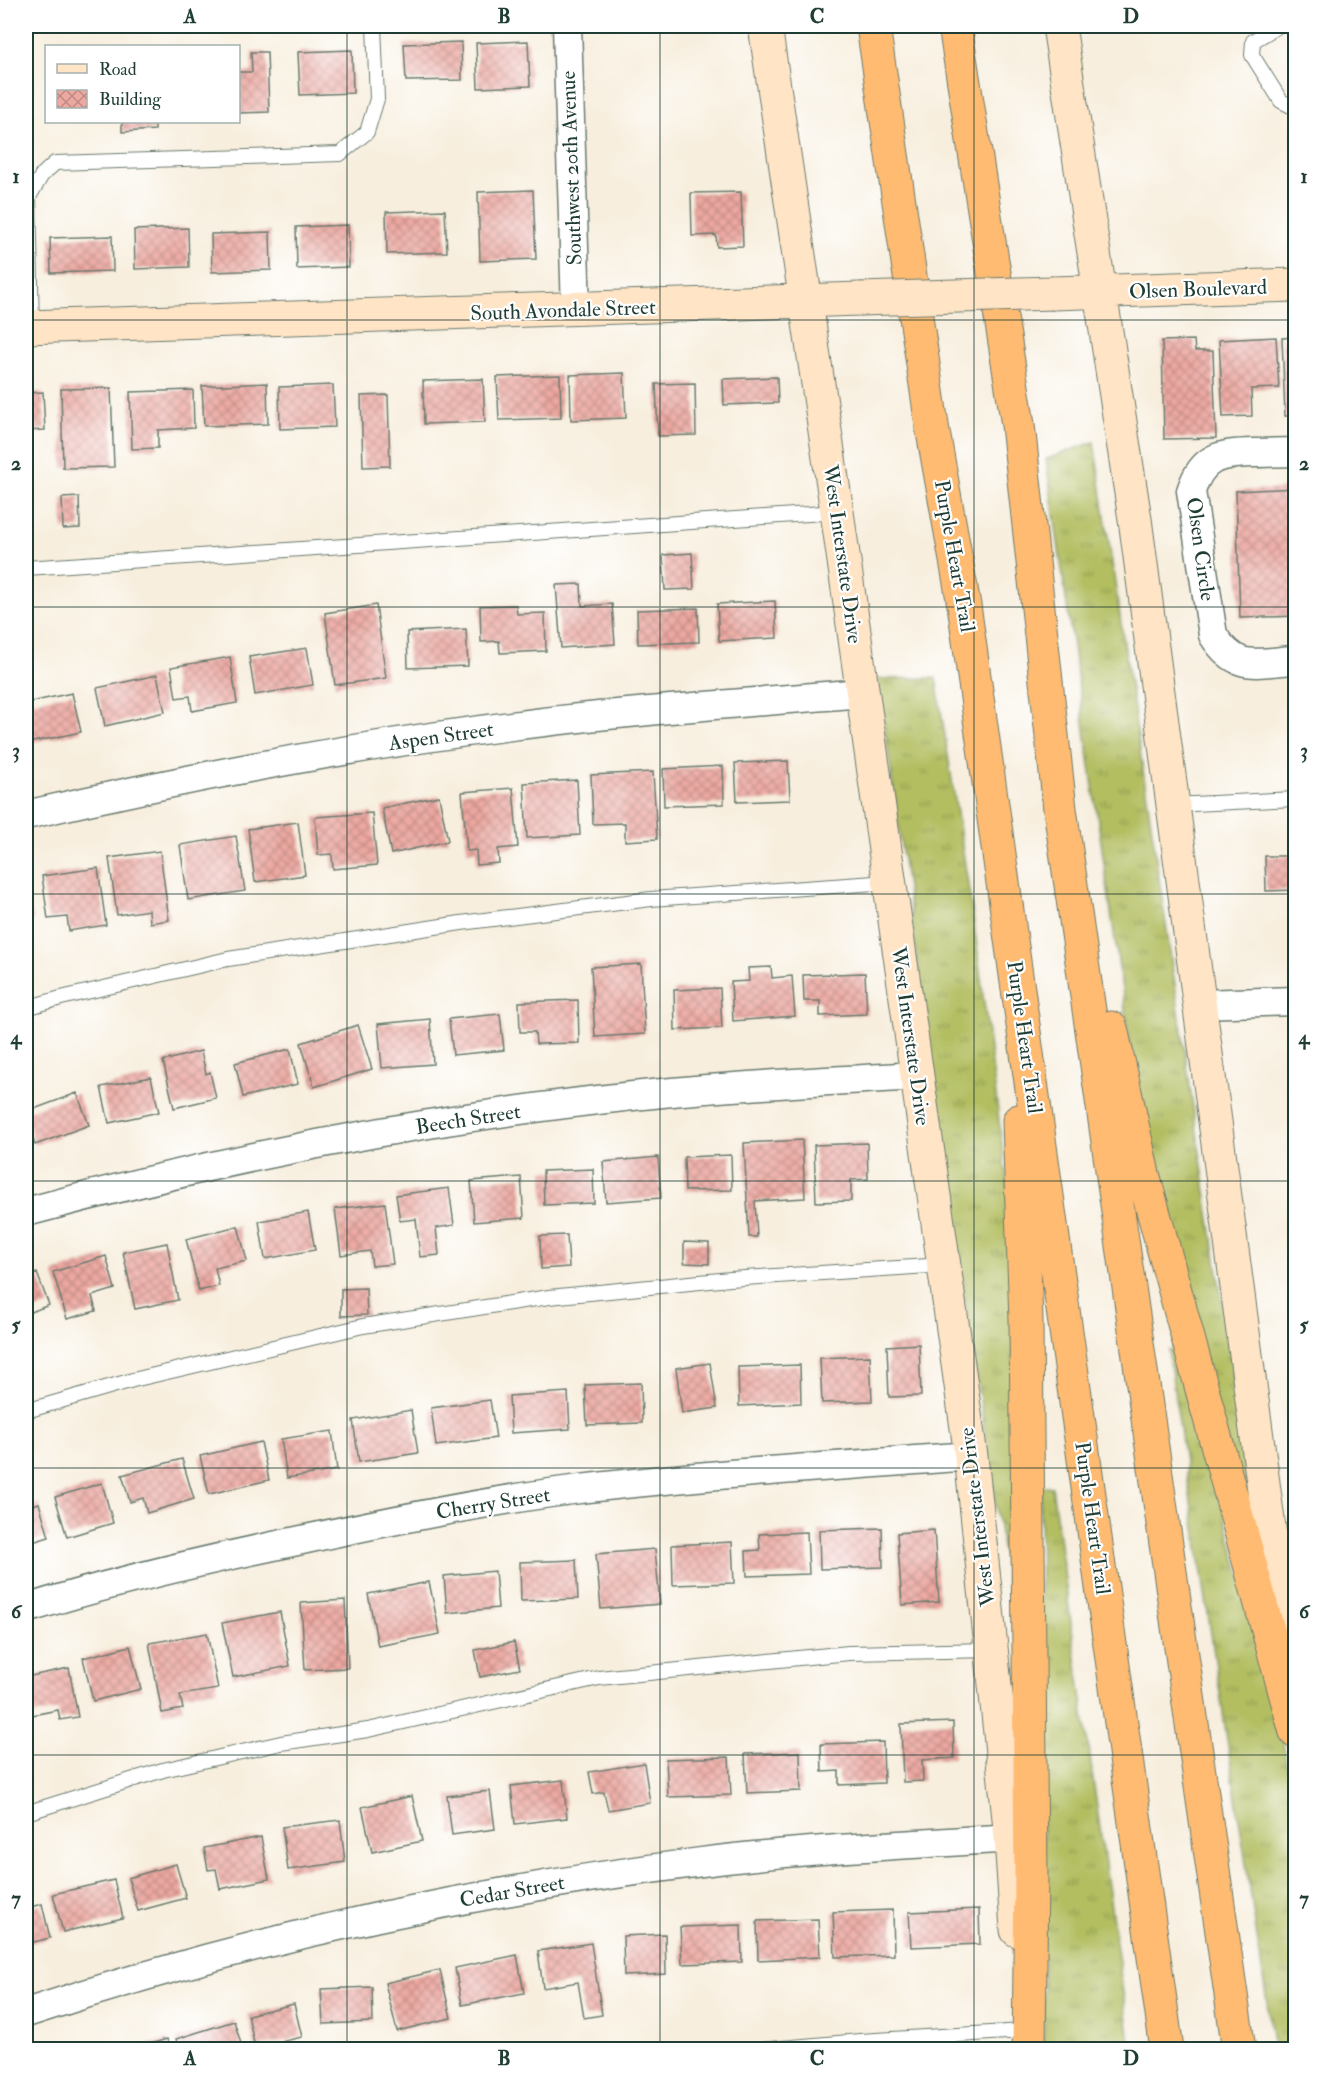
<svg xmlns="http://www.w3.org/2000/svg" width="1321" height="2075" font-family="'IM FELL Double Pica',serif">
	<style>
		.grass { fill: url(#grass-tufts); stroke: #687e4a; stroke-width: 1.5 }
		.building { fill: url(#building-cross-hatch) }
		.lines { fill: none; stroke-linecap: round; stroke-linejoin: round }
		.service-casing { stroke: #6b7b6f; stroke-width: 16 }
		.minor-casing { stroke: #6b7b6f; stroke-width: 31 }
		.secondary-casing { stroke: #6b7b6f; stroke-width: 35 }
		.motorway-casing { stroke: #6b7b6f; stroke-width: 35 }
		.service { stroke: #fff; stroke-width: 14 }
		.minor { stroke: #fff; stroke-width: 28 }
		.secondary { stroke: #ffe4c6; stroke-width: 33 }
		.motorway { stroke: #febb71; stroke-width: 33 }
		.secondary-bridge-casing { stroke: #6b7b6f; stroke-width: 35; stroke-linecap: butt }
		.secondary-bridge { stroke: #ffe4c6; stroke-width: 33 }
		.grid { fill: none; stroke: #1f3d34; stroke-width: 1.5; stroke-opacity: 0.55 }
		.labels { text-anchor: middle; stroke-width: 4.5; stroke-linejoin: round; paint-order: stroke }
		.street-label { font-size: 21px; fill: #1f3d34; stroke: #fff }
		.neatline { fill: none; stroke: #1f3d34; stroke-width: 2 }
		.grid-label { font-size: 20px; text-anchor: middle; font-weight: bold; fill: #1f3d34 }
	</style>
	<defs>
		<pattern id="grass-tufts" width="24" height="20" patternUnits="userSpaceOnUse" patternTransform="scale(1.5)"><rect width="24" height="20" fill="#b2be60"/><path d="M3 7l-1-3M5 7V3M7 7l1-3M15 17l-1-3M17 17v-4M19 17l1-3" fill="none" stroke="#909c50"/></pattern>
		<pattern id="building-cross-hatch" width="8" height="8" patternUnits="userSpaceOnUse" patternTransform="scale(1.5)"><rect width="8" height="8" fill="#eda8a1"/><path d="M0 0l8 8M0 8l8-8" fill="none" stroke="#bf8a84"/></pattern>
	</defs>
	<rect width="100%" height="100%" fill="#fff"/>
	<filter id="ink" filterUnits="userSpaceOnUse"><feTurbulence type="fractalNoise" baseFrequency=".0167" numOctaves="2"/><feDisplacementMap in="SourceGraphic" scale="12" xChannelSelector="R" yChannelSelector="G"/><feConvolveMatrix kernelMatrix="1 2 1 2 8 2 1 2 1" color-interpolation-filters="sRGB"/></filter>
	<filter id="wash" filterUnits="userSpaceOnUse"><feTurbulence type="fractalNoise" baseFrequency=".008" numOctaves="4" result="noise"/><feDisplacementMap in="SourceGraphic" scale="24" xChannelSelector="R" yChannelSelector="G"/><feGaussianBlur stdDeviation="1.35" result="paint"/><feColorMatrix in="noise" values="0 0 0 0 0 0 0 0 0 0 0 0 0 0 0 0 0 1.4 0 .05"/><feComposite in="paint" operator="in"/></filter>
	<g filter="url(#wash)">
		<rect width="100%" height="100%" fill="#f7eedd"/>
		<path class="grass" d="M1094,442L1249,1481L1236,1484L1141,1121L1046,459Z
			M936,678L973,916L1011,1214L1019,1595L1009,1594L955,1234L878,679Z
			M1168,1350L1181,1351L1281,1727L1296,1829L1295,2049H1274Z
			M1040,1485L1052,1487L1131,2049H1044Z"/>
		<g id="blocks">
			<path class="building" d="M528,41L530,86L478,88L476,43Z
				M461,42L462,80L406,81L404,44Z
				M352,50L353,93L300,95L298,52Z
				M251,52H267L269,112L238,113V72H252Z
				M26,59H31L33,100H26Z
				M122,122H155V130L122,132Z
				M533,190L536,259L480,261L478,192Z
				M741,192L743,246L717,247L716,235L692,236L691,193Z
				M445,210L447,252L387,254L386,212Z
				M348,225L349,267L297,269L296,227Z
				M188,228L189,267L135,269L134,230Z
				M270,232L271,270L212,272L211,234Z
				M112,236L113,271L51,273L50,238Z
				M1276,337L1279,388L1251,389L1252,416L1223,417L1219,340Z
				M1296,337V416H1285L1282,338Z
				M1194,340L1195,351H1213L1216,438L1164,439L1162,341Z
				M624,373L626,418L571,420L570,375Z
				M560,375L561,418L499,420L497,377Z
				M777,377L778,403L724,405L723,379Z
				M483,379L485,422L424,424L423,381Z
				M267,383L268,424L204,426L202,386Z
				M695,383L696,435L658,436L656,384Z
				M333,385L335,427L280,429L279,387Z
				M111,388L114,467L63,468L61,389Z
				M193,390L194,428L158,430V448L132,449L130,392Z
				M43,392L45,430L26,431V393Z
				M388,395L390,466L363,467L361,396Z
				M1296,488V616L1240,618L1236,491Z
				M79,497L80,528L63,529L62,498Z
				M692,553L694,589L665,590L663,555Z
				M581,584L582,606L612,604L615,644L561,648L556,585Z
				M775,601L777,638L719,641L717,604Z
				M376,605L386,678L335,685L325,613Z
				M516,605L517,614L545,613L546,651L500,653L499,641L481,642L480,606Z
				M698,608L699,642L638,644L637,610Z
				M466,629L468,666L408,668L407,632Z
				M307,648L313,685L255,695L249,657Z
				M230,657L237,703L192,711L190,696L176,698L171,667Z
				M157,675L165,712L105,726L97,688Z
				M72,693L81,732L28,743L26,730V703Z
				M788,761L790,800L737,802L735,763Z
				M723,766L724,804L664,806L663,769Z
				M653,772L657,839L625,841V823L593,824L591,775Z
				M577,780L580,835L527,838L524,783Z
				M513,788L518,847L498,849L499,863L477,865L476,850L467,851L462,792Z
				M439,796L448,841L391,854L382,808Z
				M372,813L377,865L333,869L332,854L318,855L315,817Z
				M298,822L305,875L255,882L248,829Z
				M236,836L245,891L188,900L180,845Z
				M160,851L169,920L150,923L149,910L117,915L109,858Z
				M1265,856H1296V890L1266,891Z
				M98,868L106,925L69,931L67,917L48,919L42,876Z
				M27,890L33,920L26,921V890Z
				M641,964L645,1034L595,1037L591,967Z
				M771,967L772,978L792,976L795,1016L733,1021L731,982L749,981L748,968Z
				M865,973L867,1014L820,1016V1001H804L803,975Z
				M720,988L722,1028L675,1030L674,990Z
				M578,1000L579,1043L536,1044L535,1032H520L519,1002Z
				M500,1014L504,1050L453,1055L449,1019Z
				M430,1019L433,1064L382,1068L378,1024Z
				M358,1025L372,1069L314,1087L301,1043Z
				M290,1049L298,1084L243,1097L235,1063Z
				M201,1051L206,1074L210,1072L216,1098L174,1108L163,1061Z
				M151,1077L159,1112L109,1123L101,1087Z
				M77,1093L89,1125L35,1145L26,1119V1112Z
				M802,1140L805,1198L755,1201L757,1237H749L744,1143Z
				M867,1143L868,1179L851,1180V1201L816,1202L814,1145Z
				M731,1155L732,1190L685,1191L684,1157Z
				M658,1157L661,1198L606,1202L603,1162Z
				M593,1169L594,1203L544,1205L543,1171Z
				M521,1177L524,1218L474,1222L471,1181Z
				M449,1188L454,1225L436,1228L439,1255L420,1257L416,1219L400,1221L396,1195Z
				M385,1203L393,1264L372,1266L370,1251L341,1255L335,1209Z
				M308,1212L315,1250L265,1259L259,1221Z
				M238,1226L247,1261L215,1268L219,1286L199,1291L186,1239Z
				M567,1235L569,1267L541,1269L540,1236Z
				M684,1242L709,1243V1264L684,1263Z
				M167,1243L178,1300L135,1309L123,1252Z
				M106,1256L115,1289L92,1296L96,1311L67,1319L53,1272Z
				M37,1273L49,1305L26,1314V1278Z
				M366,1288L367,1315L341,1316V1289Z
				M919,1344L921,1396L889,1397L887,1346Z
				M870,1356L872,1401L822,1403L820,1358Z
				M710,1363L717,1408L682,1413L676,1368Z
				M800,1365L801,1403L739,1406L738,1367Z
				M641,1383L642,1423L587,1425L585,1385Z
				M568,1392L570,1429L511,1433L509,1396Z
				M490,1400L496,1438L436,1446L431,1408Z
				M411,1410L418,1453L359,1462L353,1420Z
				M332,1431L337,1470L287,1478L281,1439Z
				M261,1442L269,1480L209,1494L200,1456Z
				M182,1459L194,1499L147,1513L143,1498L130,1502L122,1475Z
				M102,1483L113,1523L67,1537L55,1497Z
				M39,1503L49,1537L26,1544V1507Z
				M882,1528L883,1567L820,1569L819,1530Z
				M934,1530L939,1602L902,1605L897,1533Z
				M807,1532L809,1574L747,1576L746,1551L760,1550L759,1534Z
				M732,1542L734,1583L673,1585L672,1545Z
				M655,1549L660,1604L601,1609L596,1554Z
				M576,1560L578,1599L521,1601L520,1562Z
				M495,1571L498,1608L447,1613L444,1576Z
				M429,1582L440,1634L378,1646L368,1594Z
				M345,1600L348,1668L305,1670L301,1603Z
				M280,1612L290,1666L233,1677L222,1623Z
				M207,1633L218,1689L180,1695L183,1709L162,1713L149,1643Z
				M514,1642L520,1669L480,1677L475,1650Z
				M130,1646L141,1689L93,1701L83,1658Z
				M69,1668L78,1717L60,1720L58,1710L27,1716L26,1677Z
				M953,1722L954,1758L922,1760L923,1781L903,1782L901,1724Z
				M883,1742L884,1783L839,1785V1771L822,1772L821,1744Z
				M800,1752L801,1791L747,1793L745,1754Z
				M729,1757L731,1795L668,1797L666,1759Z
				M644,1763L650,1803L608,1810L604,1792L593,1794L589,1772Z
				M563,1780L567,1818L515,1824L511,1786Z
				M490,1791L495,1829L452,1835L447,1796Z
				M412,1796L422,1841L372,1852L362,1807Z
				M340,1820L345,1862L288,1870L282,1827Z
				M261,1837L269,1879L220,1889L216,1869L208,1870L204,1848Z
				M176,1864L186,1898L138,1911L128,1878Z
				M114,1880L123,1918L63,1932L53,1894Z
				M42,1904L50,1938L26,1944V1908Z
				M979,1909L980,1944L911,1947L909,1912Z
				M893,1910L894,1955L835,1957L833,1912Z
				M818,1919L820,1957L758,1960L757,1921Z
				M741,1925L742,1962L682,1964L680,1927Z
				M665,1934L666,1974L624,1976L623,1936Z
				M591,1943L602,2015L584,2018L578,1982L543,1988L538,1951Z
				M517,1955L524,1993L462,2005L455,1968Z
				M440,1970L451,2018L397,2031L385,1983Z
				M372,1987L373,2022L323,2024L321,1989Z
				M294,2004L302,2037L255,2048L248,2015Z
				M234,2021L243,2050H180L176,2039Z
				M167,2039L170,2050H133V2049Z"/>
		</g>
	</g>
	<g filter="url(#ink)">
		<use href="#blocks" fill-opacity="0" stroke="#6b7b6f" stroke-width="1.5"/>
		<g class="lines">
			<g class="service-casing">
				<path id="service" d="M1278,26L1253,41L1252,55L1281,101L1291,106L1296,103
					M32,327L29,197L42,175L55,163L340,154L367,132L377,99L374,26
					M26,568L837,512
					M1173,805L1296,799
					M26,1008L61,998L228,959L461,923L651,899L889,882
					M26,1411L133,1380L363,1326L549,1297L730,1279L944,1265
					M26,1813L163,1770L281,1743L368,1730L599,1678L849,1653L992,1650
					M759,2050L860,2041L1023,2031"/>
			</g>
			<g class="minor-casing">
				<path id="minor" d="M567,26L576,310
					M1296,452C1281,452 1267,453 1253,453C1220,454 1202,456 1191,491L1213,635C1237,673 1256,662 1296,660
					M26,815C186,778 347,747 511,726C627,711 745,703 862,693
					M1199,1004L1296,1001
					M26,1212C237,1155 454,1113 672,1092C754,1084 836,1081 917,1076
					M26,1609C114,1581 206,1560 297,1541C388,1521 480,1502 572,1490C704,1474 838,1466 971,1456
					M26,2013C243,1941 467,1892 694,1863C799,1849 906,1845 1011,1838"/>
			</g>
			<g class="secondary-casing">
				<path id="secondary" d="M765,26L837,512L971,1456L1011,1838L1017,1930
					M1059,26L1135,519L1286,1656
					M1053,293L1296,285
					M26,327L860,299"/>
			</g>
			<g class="motorway-casing">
				<path id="motorway" d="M873,26L933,432L964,605L1167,2050
					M955,26L1018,425L1060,809L1239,2050
					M1111,1028L1143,1174L1296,1732
					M1019,1121L1026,1321L1031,1875L1029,2050"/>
			</g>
			<use href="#service" class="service"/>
			<use href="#minor" class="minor"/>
			<use href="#secondary" class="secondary"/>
			<use href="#motorway" class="motorway"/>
			<g class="secondary-bridge-casing">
				<path id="secondary-bridge" d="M860,299L1053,293"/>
			</g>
			<use href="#secondary-bridge" class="secondary-bridge"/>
		</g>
	</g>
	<path class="grid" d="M347,26V2050M660,26V2050M974,26V2050M26,320H1296M26,607H1296M26,894H1296M26,1181H1296M26,1468H1296M26,1755H1296"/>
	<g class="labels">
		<g class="street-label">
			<text transform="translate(571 168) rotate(-92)" y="7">Southwest 20th Avenue</text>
			<text transform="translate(1198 289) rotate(-2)" y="7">Olsen Boulevard</text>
			<text transform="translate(563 310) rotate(-2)" y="7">South Avondale Street</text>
			<text transform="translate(1201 549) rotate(82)" y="7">Olsen Circle</text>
			<text transform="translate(843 554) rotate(82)" y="7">West Interstate Drive</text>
			<text transform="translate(955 556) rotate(80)" y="7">Purple Heart Trail</text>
			<text transform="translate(441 736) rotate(-8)" y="7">Aspen Street</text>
			<text transform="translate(911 1036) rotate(82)" y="7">West Interstate Drive</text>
			<text transform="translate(1025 1037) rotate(82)" y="7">Purple Heart Trail</text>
			<text transform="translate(468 1119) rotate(-9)" y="7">Beech Street</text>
			<text transform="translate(493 1503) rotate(-9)" y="7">Cherry Street</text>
			<text transform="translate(977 1517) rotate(-97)" y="7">West Interstate Drive</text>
			<text transform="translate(1093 1518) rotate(82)" y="7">Purple Heart Trail</text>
			<text transform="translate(512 1891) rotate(-10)" y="7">Cedar Street</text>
		</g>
	</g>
	<rect width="1321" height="2075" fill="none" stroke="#fff" stroke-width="66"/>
	<rect x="45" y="45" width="195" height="78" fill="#ffffff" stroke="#a5b1ae" stroke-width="1.5"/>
	<rect x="57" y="64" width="30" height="9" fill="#ffe4c6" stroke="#a5b1ae" stroke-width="1.5"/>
	<text x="99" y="75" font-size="18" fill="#1f3d34">Road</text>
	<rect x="57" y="90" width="30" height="18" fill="url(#building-cross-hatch)" stroke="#a5b1ae" stroke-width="1.5"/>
	<text x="99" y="105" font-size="18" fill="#1f3d34">Building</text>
	<rect x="33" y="33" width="1255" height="2009" class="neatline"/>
	<g class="grid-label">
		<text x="190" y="23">A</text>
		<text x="504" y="23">B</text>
		<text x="817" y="23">C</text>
		<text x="1131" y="23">D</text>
		<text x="16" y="183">1</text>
		<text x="1304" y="183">1</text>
		<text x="16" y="470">2</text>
		<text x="1304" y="470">2</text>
		<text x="16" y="757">3</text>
		<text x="1304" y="757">3</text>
		<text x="16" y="1044">4</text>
		<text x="1304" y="1044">4</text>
		<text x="16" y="1331">5</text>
		<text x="1304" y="1331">5</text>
		<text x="16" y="1618">6</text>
		<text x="1304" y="1618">6</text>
		<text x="16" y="1905">7</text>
		<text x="1304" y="1905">7</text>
		<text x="190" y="2065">A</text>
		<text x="504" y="2065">B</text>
		<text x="817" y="2065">C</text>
		<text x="1131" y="2065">D</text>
	</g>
</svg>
